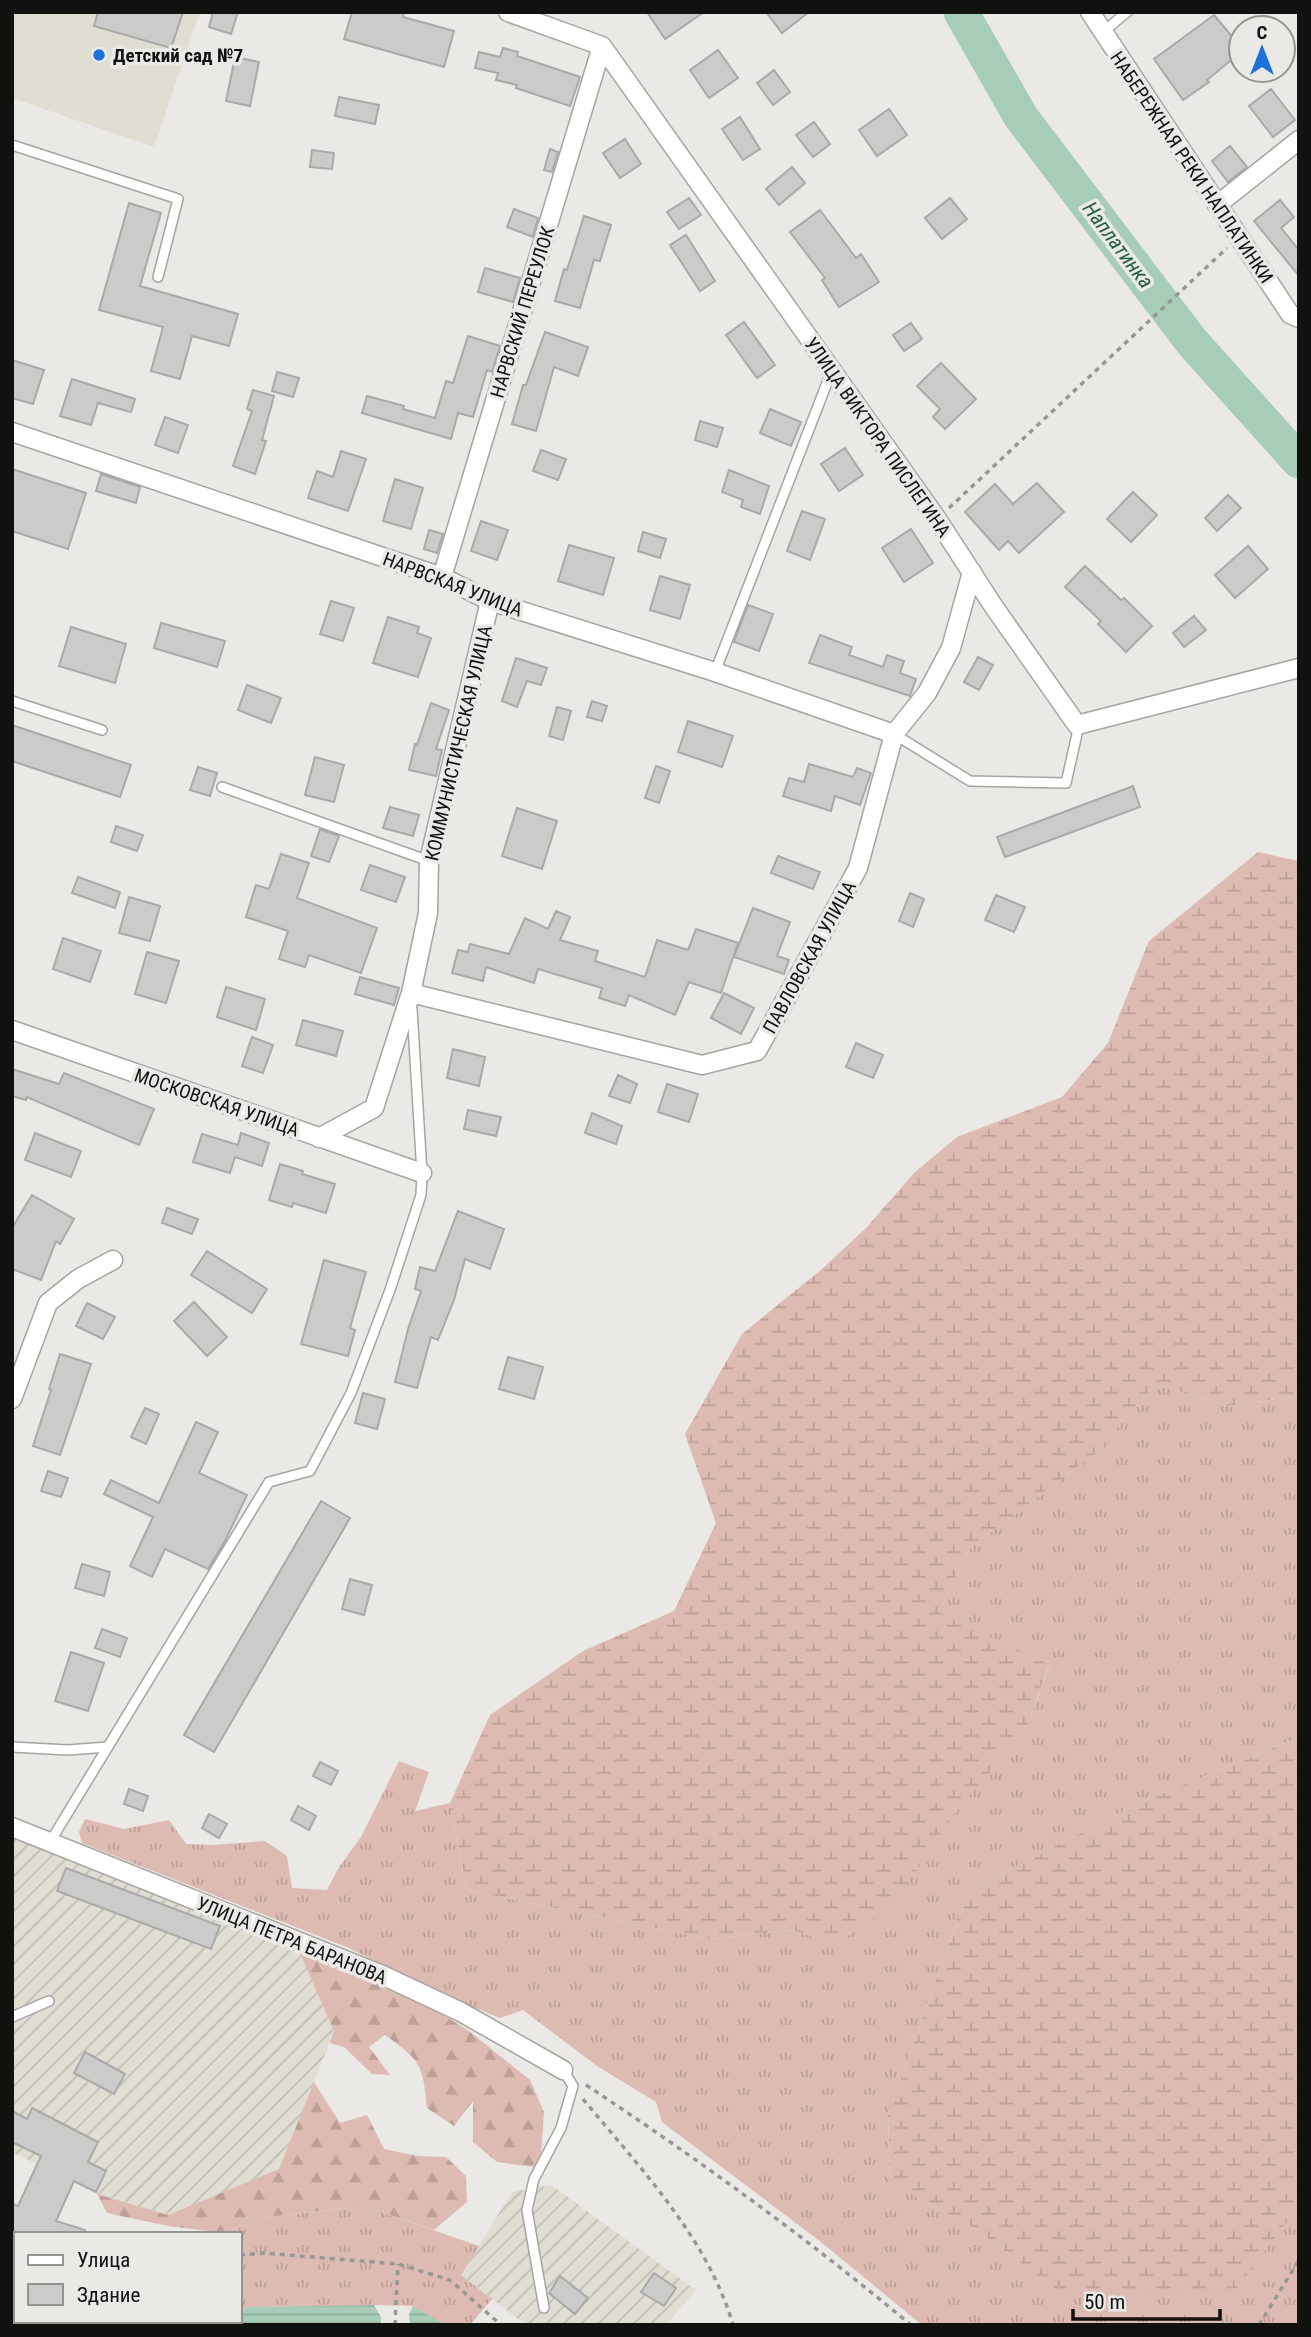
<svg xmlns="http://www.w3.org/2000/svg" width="1311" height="2337" font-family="'Roboto Condensed',sans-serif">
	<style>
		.built { fill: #e0ded3 }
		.industrial { fill: url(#industrial-furrows) }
		.grass { fill: url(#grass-tufts) }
		.forest { fill: url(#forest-firs) }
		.wetland { fill: url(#wetland-marsh) }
		.water { fill: url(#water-rules) }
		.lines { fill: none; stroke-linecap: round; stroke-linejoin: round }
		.river { stroke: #a7ccb8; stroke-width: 35 }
		.building { fill: #cbccca; stroke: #a9aaa8; stroke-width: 2 }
		.lane-casing { stroke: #a5a4a1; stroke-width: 12 }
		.street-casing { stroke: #a5a4a1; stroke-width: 21 }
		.path { stroke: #979794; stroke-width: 3.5; stroke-dasharray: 5 5; stroke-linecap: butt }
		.lane { stroke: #fff; stroke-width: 9 }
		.street { stroke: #fff; stroke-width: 18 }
		.poi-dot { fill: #1d71db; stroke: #eae9e6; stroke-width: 2.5 }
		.labels { text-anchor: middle; stroke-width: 7; stroke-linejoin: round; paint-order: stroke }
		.poi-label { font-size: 19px; font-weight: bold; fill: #111110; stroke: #eae9e6; text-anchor: start }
		.street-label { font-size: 19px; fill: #111110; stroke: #eae9e6 }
		.water-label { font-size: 21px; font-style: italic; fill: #225f43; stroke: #eae9e6 }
	</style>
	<defs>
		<pattern id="industrial-furrows" width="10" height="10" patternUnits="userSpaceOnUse" patternTransform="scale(1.75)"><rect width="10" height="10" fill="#e0ded3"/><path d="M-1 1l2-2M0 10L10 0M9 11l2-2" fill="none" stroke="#bfbdb4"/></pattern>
		<pattern id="grass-tufts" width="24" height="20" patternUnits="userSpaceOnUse" patternTransform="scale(1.75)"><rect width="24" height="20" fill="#ddbab2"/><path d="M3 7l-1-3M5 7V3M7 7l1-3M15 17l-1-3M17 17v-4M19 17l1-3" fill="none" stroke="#bd9f98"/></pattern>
		<pattern id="forest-firs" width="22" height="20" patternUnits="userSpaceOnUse" patternTransform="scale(1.75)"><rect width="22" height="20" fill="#ddbab2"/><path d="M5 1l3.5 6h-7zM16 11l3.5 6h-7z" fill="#bd9f98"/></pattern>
		<pattern id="wetland-marsh" width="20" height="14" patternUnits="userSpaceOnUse" patternTransform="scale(1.75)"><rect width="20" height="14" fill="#ddbab2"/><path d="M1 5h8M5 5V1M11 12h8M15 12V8" fill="none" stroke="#bd9f98"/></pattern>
		<pattern id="water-rules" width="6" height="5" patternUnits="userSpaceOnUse" patternTransform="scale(1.75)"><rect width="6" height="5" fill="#a7ccb8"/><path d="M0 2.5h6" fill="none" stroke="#8fae9d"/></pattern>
	</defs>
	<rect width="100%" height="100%" fill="#eae9e6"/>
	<path class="built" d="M12,12H200L154,147L12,98Z"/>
	<path class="industrial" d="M12,1837L298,1949L334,2031L280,2169L168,2215L97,2194L12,2152Z
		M551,2185L696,2290L666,2325H526L461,2275L512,2192Z"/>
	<path class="grass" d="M1157,1385L1227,1406L1299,1396V1737L1137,1804L968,1891L888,2115L890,2182L977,2230L1061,2293L1297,2208L1299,2202V2325H922L821,2242L662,2122L656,2102L597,2066L523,2010L500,2018L429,1989L349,1948L82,1843L79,1832L85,1819L124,1829L169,1820L186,1844L212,1845L265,1841L287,1856L292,1888L327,1890L339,1867L361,1837L399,1761L429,1772L415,1811L450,1803L467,1890L710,1939L791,1930L837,1943L1026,1730L1049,1666L939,1612L970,1548L1095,1454L1133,1409Z
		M344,2208H370L479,2246L461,2275L492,2299L470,2325H445L413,2306L374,2305L248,2307L240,2314V2234H232L243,2220Z"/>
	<path class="forest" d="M298,1949L417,1998L469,2031L530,2080L544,2112L540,2168L497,2162L473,2142V2101L454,2126L427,2108C423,2064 421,2061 385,2035L369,2047L390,2075L372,2074L344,2047L330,2043L334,2031Z
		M314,2082L340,2123L367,2115L384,2149L418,2156L446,2157L466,2176L467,2202L434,2230L370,2208H344L243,2220L232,2234L168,2226L107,2213L97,2194L168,2215L279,2169Z"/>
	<path class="wetland" d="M1258,852L1299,861V1396L1227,1406L1157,1385L1133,1409L1095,1454L970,1548L939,1612L1049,1665L1026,1730L957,1809L892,1907L837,1943L791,1930L710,1939L467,1890L450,1803L490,1715L583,1651L674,1611L716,1523L685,1434L742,1334L822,1269L866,1228L914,1173L957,1137L1062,1097L1108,1043L1149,941Z
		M1299,1737V2202L1297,2208L1233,2293H1061L977,2230L890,2182L888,2115L968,1891L1137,1804Z"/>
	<path class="water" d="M374,2305L381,2317V2325H226L230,2321H240V2314L248,2307Z
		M413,2306L445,2325H410L409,2314Z"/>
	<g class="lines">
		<path class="river" d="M961,12L1021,117L1192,342L1299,461"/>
	</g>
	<path class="building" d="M98,12H183L171,48L94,26Z
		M213,12H238L231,34L209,27Z
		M352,12H404L403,17L454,31L444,67L344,39Z
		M647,12H704L665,39Z
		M766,12H809L782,33Z
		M1214,15L1241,47V52L1207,80L1209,82L1183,100L1154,59Z
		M503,48L518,52L517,56L580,77L570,106L516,88L517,85L496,80L498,73L475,68L479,52L500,57Z
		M718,50L738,78L709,98L690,70Z
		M235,57L259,62L250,106L226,101Z
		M774,70L790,92L773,105L757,83Z
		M1271,89L1295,120L1273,137L1249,106Z
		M339,97L379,105L375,124L335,116Z
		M889,109L907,135L877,156L859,130Z
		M740,117L760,149L743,160L722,129Z
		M814,122L830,144L813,157L796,135Z
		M625,139L641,164L620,178L603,153Z
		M1230,146L1247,167L1228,182L1212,161Z
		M550,149L558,152L552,172L544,170Z
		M312,150L334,153L332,169L310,167Z
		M792,167L805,183L779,205L766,189Z
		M689,198L701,215L679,229L667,212Z
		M950,198L967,219L942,239L925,218Z
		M1280,200L1294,217L1281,228L1299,250V276L1254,221Z
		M129,203L161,213L140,286L238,314L229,346L192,336L180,379L151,371L163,327L99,310Z
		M514,209L538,218L533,237L507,227Z
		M820,210L856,258L861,254L879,282L839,307L822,280L825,278L790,232Z
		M584,216L611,225L600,261L594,260L580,308L555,301L564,269L567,270Z
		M686,235L715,281L700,291L670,245Z
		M485,268L520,278L513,302L478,292Z
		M744,322L775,365L757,378L726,335Z
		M911,323L922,339L904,351L893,335Z
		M545,332L588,347L578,376L554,367L536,431L512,424L523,385H526Z
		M468,336L500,346L492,372L487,370L473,417L458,413L451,439L362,413L367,396L404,406L403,409L435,418L446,381L453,383Z
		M12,360L44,370L33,404L12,398Z
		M941,363L976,399L945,429L933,417L940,409L917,386Z
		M277,372L299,378L293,397L272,391Z
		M72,379L135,399L131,412L98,403L91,425L60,416Z
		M253,390L274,396L262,440L266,441L255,474L233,466L252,411L247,409Z
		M770,409L801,422L791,446L760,433Z
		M165,417L188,425L178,453L155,445Z
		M700,421L723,428L717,447L695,440Z
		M845,448L863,475L839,491L821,464Z
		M541,450L566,459L558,480L533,471Z
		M341,451L366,459L348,511L308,498L317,471L333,477Z
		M12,469L86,493L68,549L12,531Z
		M729,470L769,486L760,514L741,507L743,500L722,492Z
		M101,474L140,487L136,503L96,491Z
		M395,479L423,488L411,529L383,521Z
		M1037,483L1064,512L1019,553L1008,541L999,550L965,512L995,484L1013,504Z
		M1133,492L1157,515L1131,542L1107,519Z
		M1228,495L1241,508L1217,531L1205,518Z
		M802,511L825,519L810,560L787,551Z
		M481,521L508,530L497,560L471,551Z
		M911,529L933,563L904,582L882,548Z
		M429,530L443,534L437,553L424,549Z
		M643,532L666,539L660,558L638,551Z
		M569,545L614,558L603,595L558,581Z
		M1248,546L1268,569L1235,598L1215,575Z
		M1085,566L1121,600L1124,598L1152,626L1126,652L1098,624L1101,621L1065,587Z
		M660,576L690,585L680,619L650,610Z
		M331,601L354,608L343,641L320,634Z
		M748,605L773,614L759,651L734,642Z
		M1194,616L1206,630L1184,647L1173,633Z
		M388,617L419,627L417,633L431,638L418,677L373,663Z
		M161,623L225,641L217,667L154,648Z
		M71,627L126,644L115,683L59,666Z
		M820,635L852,647L849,655L883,667L887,655L904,661L900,673L916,679L910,696L809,663Z
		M978,657L993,665L979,690L964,682Z
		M516,658L547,668L541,685L527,681L517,707L502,701Z
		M247,685L281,698L271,723L238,710Z
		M592,701L607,706L602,721L587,717Z
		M431,703L449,710L436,749L442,750L436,776L409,770L415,744L417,745Z
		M557,707L571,711L563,740L549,736Z
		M688,721L733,736L722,767L678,752Z
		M12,725L131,765L120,797L12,761Z
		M315,757L344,765L334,802L305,795Z
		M809,764L853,777L857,768L871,773L860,805L835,796L831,811L783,796L789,778L804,782Z
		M656,766L670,771L659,803L645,798Z
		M198,767L217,773L210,796L190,790Z
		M1133,786L1140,807L1005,857L997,837Z
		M390,807L419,815L413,836L383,828Z
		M517,808L557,821L542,869L502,856Z
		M116,826L143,835L137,851L111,842Z
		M320,829L339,836L329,862L311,856Z
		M281,854L309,863L297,898L377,928L361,973L309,955L305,967L279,959L288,931L246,917L256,885L269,889Z
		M778,856L820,872L813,889L771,873Z
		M370,865L405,877L396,902L361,890Z
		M78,877L120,892L115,908L72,893Z
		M910,893L924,899L913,927L899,921Z
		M996,895L1025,907L1014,932L985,920Z
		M129,897L160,906L150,941L119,933Z
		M753,908L790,922L777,956L789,960L784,974L734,957Z
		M556,911L570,917L560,940L598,951L595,961L645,977L657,940L688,950L696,929L738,943L721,993L689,982L675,1015L629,995L625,1006L599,998L602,988L538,969L534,983L486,967L483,981L452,973L458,950L468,952L470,944L509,954L525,918L548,929Z
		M63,938L101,951L90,982L53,969Z
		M147,952L179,961L166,1003L135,994Z
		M360,977L399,988L394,1005L355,994Z
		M226,987L265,999L256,1030L217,1017Z
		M724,993L754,1008L741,1034L711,1018Z
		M303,1020L343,1031L336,1056L296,1045Z
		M252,1037L273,1045L263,1073L242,1066Z
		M856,1043L883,1055L873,1078L846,1067Z
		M453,1049L485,1057L479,1086L447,1078Z
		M12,1069L59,1084L64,1073L154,1109L139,1145L27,1097L26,1100L12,1096Z
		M618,1075L637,1084L630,1103L609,1096Z
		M667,1084L698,1094L689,1122L658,1112Z
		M468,1110L501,1117L496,1136L464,1129Z
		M592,1113L622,1126L616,1144L585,1133Z
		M35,1133L81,1151L71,1177L25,1160Z
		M241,1133L269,1143L262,1166L235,1157L230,1173L193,1162L202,1134L238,1145Z
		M280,1164L303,1171L302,1174L335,1184L326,1213L293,1203L292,1207L269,1200Z
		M32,1195L74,1219L60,1244L56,1241L41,1280L12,1269V1228Z
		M167,1208L198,1219L192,1234L162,1223Z
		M458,1211L504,1229L490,1269L465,1259L454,1300L438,1340L431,1337L417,1388L395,1382L408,1329L421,1291L415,1289L420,1267L435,1271Z
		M207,1251L267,1289L252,1313L191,1275Z
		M324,1260L366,1272L350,1328L355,1330L348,1356L301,1344Z
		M194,1302L227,1337L207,1356L174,1321Z
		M87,1303L115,1317L103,1339L76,1326Z
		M60,1354L91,1364L60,1455L33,1446L51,1390L49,1389Z
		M508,1357L543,1367L534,1399L499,1389Z
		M363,1393L385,1399L377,1429L355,1423Z
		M145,1408L159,1414L146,1444L131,1437Z
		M196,1422L218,1432L199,1473L247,1495L225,1541L208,1569L165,1549L152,1577L130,1566L153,1517L104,1494L111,1480L159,1503Z
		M48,1471L68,1478L61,1497L41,1491Z
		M321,1501L350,1518L214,1752L184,1735Z
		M82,1564L110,1572L104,1596L75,1588Z
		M350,1579L372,1585L364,1615L342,1609Z
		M102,1629L127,1638L120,1657L95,1648Z
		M71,1652L104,1663L88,1711L55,1701Z
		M320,1762L338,1771L331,1785L313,1776Z
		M129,1789L148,1796L143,1811L124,1804Z
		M298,1806L316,1816L309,1830L291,1820Z
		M209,1814L227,1824L219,1838L202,1828Z
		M66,1868L220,1926L211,1949L57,1891Z
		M85,2052L125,2074L114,2094L74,2073Z
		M32,2108L98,2142L88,2162L106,2171L96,2192L74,2181L56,2221L85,2230V2234H12V2204L18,2206L41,2156L12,2142V2111L27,2119Z
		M654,2273L676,2288L664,2306L641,2292Z
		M560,2276L588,2298L575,2314L549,2293Z"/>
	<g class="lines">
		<g class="lane-casing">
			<path id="lane" d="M1103,32L1127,12
				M12,145L178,199L158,277
				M715,672L832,370
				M12,701L102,730
				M894,734L970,781L1066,783L1077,734V725
				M222,787L429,861
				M12,1747L68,1750L108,1747
				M50,1842L269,1482L310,1471L351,1393L390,1290L421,1195L422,1173L412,1009
				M12,2017L49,2001
				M544,2308L527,2210L534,2179L561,2128L573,2086L563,2070"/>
		</g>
		<g class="street-casing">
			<path id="street" d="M508,12L602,46L937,519L994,607L1077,725L1299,668
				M1090,12L1290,314L1299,318
				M1217,205L1299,140
				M12,432L442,577L490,601L715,672L894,734
				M442,577L602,46
				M411,993L702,1065L757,1051L858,868L894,734L927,693L951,648L972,572
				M12,1030L422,1173
				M319,1138L374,1108L411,993L428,913L429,861L490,601
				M12,1399L48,1303L78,1279L113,1260
				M12,1827L380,1974L461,2012L563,2070"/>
		</g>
		<path class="path" d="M949,508L1227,248
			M586,2085C698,2159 808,2239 911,2325
			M583,2099C639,2167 708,2238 733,2325
			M240,2255L263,2253L398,2264L450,2280L501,2325
			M167,2325L170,2321
			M395,2325L398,2264
			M1259,2325L1299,2260"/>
		<use href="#lane" class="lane"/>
		<use href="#street" class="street"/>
	</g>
	<circle class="poi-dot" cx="99" cy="55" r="7"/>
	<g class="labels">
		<g class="poi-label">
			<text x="113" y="62">Детский сад №7</text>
		</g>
		<g class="street-label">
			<text transform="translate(1192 167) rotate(56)" y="7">НАБЕРЕЖНАЯ РЕКИ НАПЛАТИНКИ</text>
			<text transform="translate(522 312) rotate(-73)" y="7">НАРВСКИЙ ПЕРЕУЛОК</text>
			<text transform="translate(878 437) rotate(55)" y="7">УЛИЦА ВИКТОРА ПИСЛЕГИНА</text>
			<text transform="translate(453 584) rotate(21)" y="7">НАРВСКАЯ УЛИЦА</text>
			<text transform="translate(458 743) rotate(-77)" y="7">КОММУНИСТИЧЕСКАЯ УЛИЦА</text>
			<text transform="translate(809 957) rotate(-61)" y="7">ПАВЛОВСКАЯ УЛИЦА</text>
			<text transform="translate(217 1102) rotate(19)" y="7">МОСКОВСКАЯ УЛИЦА</text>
			<text transform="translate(292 1940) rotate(22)" y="7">УЛИЦА ПЕТРА БАРАНОВА</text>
		</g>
		<g class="water-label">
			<text transform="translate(1118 245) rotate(53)" y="7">Наплатинка</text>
		</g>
	</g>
	<rect width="1311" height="2337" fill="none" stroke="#111110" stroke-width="28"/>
	<rect x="14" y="2232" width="228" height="91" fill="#eae9e6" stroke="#939390" stroke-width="2"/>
	<rect x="28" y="2255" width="35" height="10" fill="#ffffff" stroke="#939390" stroke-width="2"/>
	<text x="77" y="2267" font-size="21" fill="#111110">Улица</text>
	<rect x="28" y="2284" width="35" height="21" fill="#cbccca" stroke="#939390" stroke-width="2"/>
	<text x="77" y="2302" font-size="21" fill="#111110">Здание</text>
	<g transform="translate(1262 49)"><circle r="33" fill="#eae9e6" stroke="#939390" stroke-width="2"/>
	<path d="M0-5L12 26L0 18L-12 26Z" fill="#1d71db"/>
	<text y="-10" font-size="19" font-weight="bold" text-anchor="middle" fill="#111110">С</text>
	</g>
	<path d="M1073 2309v10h147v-10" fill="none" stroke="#111110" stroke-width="3.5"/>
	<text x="1084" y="2309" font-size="21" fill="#111110" stroke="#eae9e6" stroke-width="5" paint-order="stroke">50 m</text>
</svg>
